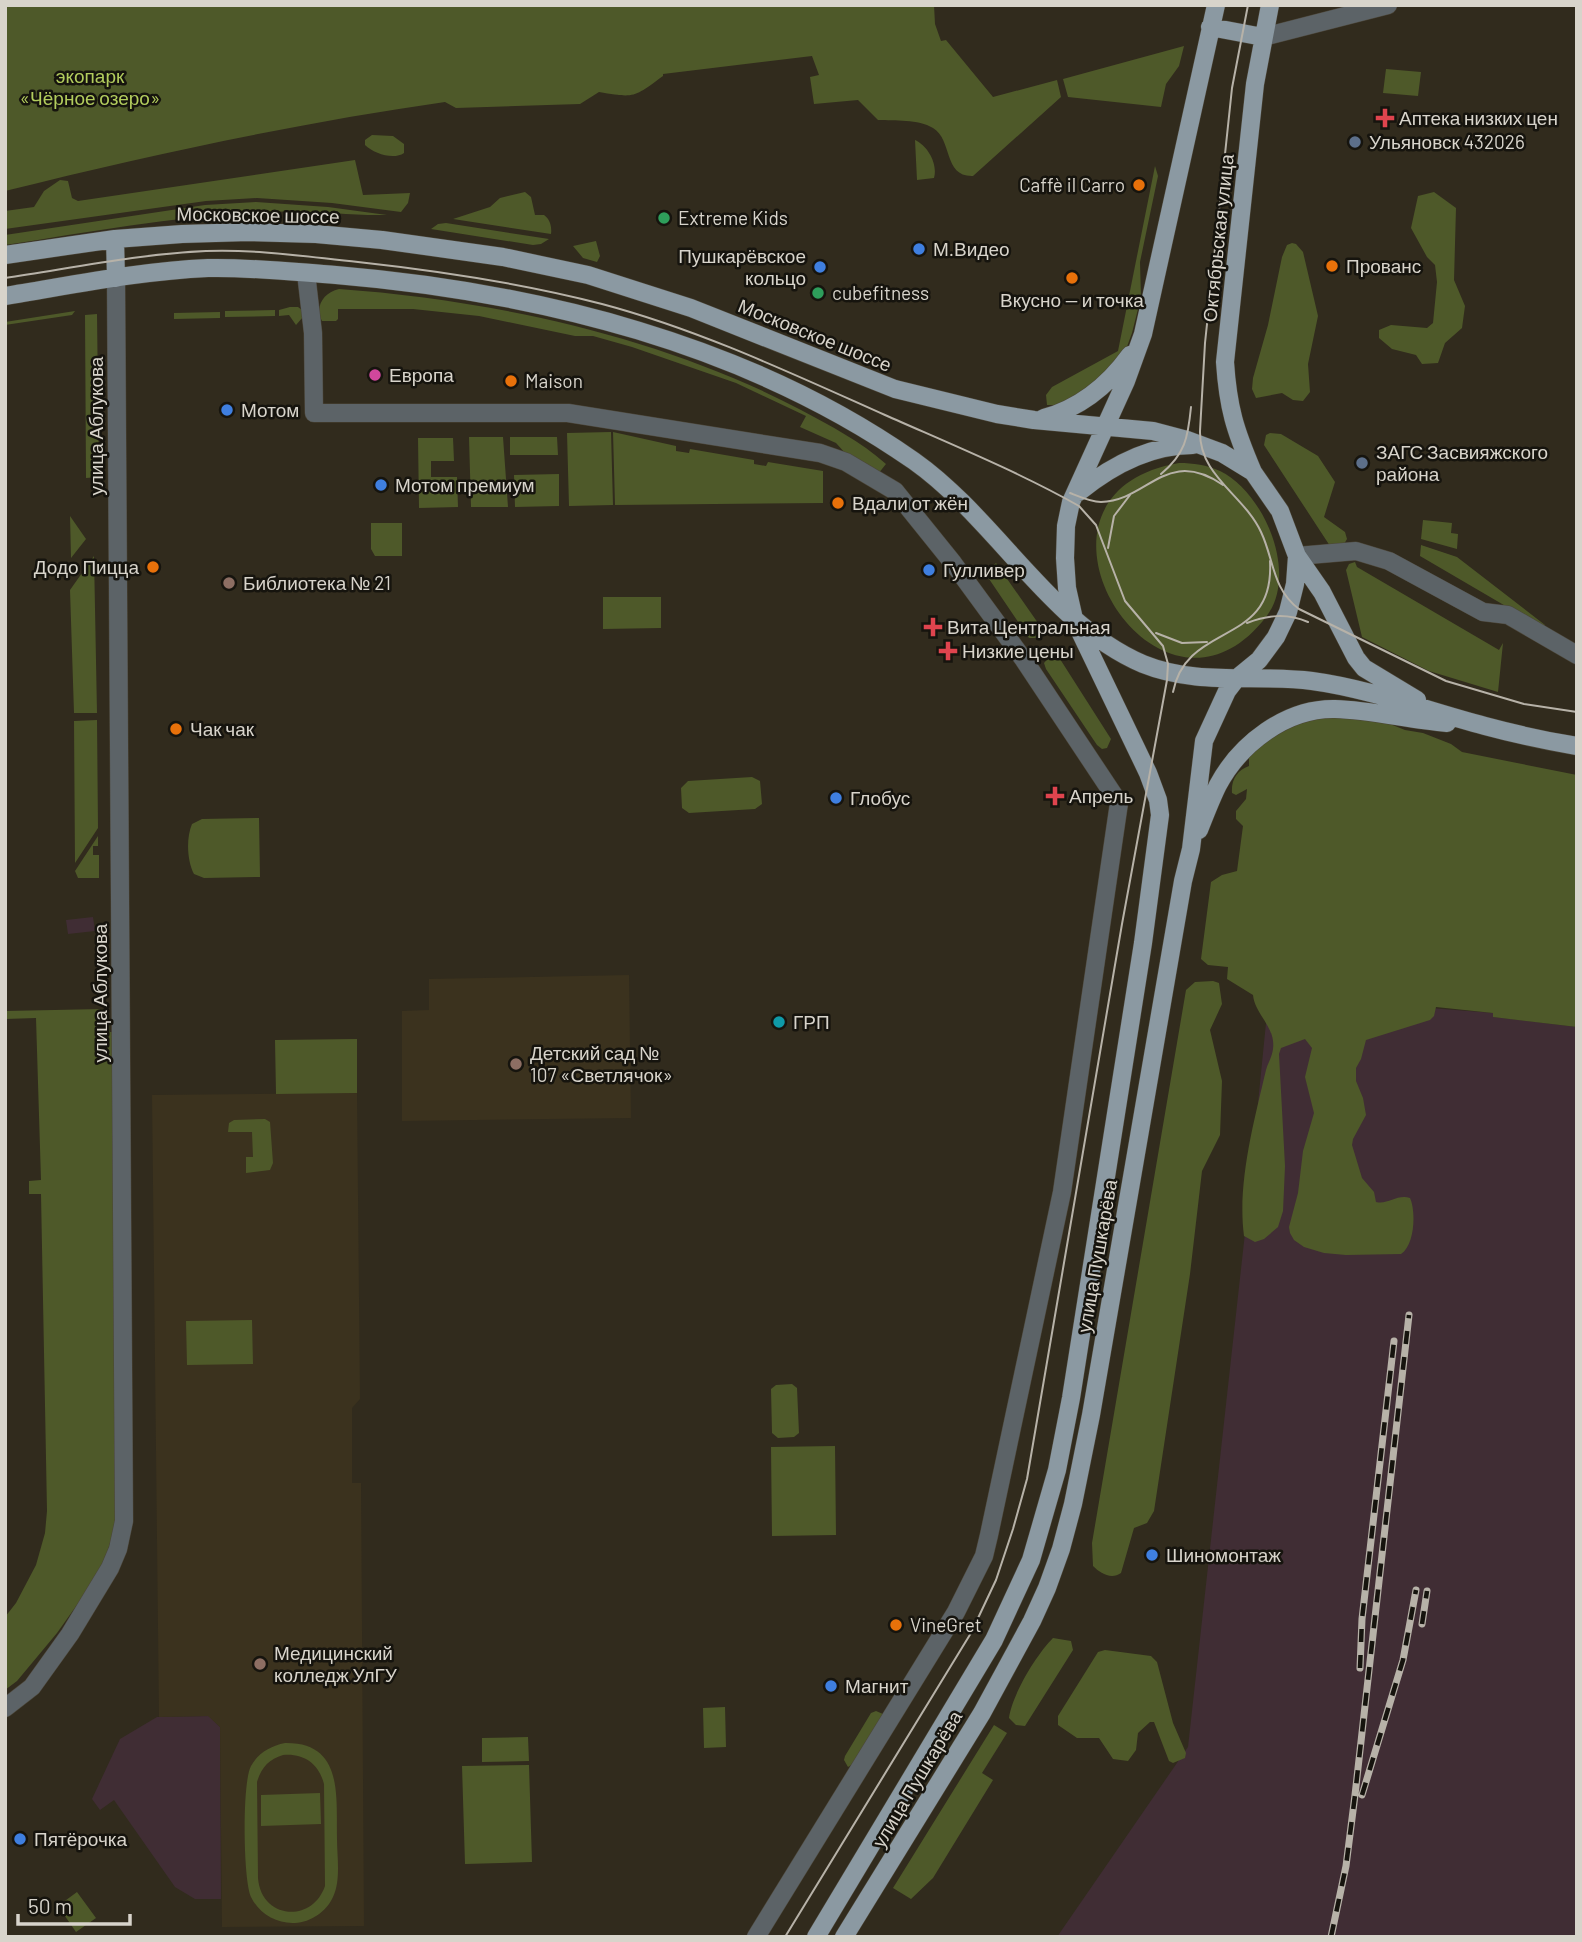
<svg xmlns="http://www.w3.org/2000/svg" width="1582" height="1942" font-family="Barlow,sans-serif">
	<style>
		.industrial { fill: #402d34 }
		.built { fill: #3b321e }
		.green { fill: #4e5929; fill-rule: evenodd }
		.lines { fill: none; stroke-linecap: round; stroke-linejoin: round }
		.minor-casing { stroke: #4c4639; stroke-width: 19 }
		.tertiary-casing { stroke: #4c4639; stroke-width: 19 }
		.primary-casing { stroke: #4c4639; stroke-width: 19 }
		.minor { stroke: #5c6367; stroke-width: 18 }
		.tertiary { stroke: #5c6367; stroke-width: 18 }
		.primary { stroke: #8b99a2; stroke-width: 18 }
		.tram { stroke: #b7b2a8; stroke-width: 2 }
		.rail-casing { stroke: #b7b2a8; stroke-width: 7 }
		.rail { stroke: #16140e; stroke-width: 4.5; stroke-dasharray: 13; stroke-linecap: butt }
		.health-dot { fill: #e0444e; stroke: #16140e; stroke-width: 2.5 }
		.service-dot { fill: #5c6f8a; stroke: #16140e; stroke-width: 2.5 }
		.food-dot { fill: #e8710a; stroke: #16140e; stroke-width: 2.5 }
		.leisure-dot { fill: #2e9e5b; stroke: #16140e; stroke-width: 2.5 }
		.shop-dot { fill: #3f7fe0; stroke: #16140e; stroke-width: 2.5 }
		.hotel-dot { fill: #d1479c; stroke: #16140e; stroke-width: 2.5 }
		.education-dot { fill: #8d6e63; stroke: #16140e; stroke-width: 2.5 }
		.culture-dot { fill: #0f9aa8; stroke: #16140e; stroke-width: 2.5 }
		.labels { text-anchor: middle; stroke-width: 5; stroke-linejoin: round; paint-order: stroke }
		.park-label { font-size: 19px; fill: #b2cc5d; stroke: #16140e }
		.poi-label { font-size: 19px; fill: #d8d4cb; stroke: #16140e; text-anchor: start }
		.street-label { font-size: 19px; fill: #d8d4cb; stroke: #16140e }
	</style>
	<rect width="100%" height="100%" fill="#312b1d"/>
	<path class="industrial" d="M93,917L95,931L68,934L66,920Z
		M1352,1002L1494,1013V1017L1577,1027V1937H1057L1188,1747L1245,1233L1268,1003Z
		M209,1716L220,1727L221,1899H195L175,1887L114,1800L100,1810L92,1799L120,1739L157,1717Z"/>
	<path class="built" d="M629,975L631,1118L402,1121V1011L429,1010V979Z
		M357,1093L360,1399L352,1408V1483H361L364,1926L222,1927L220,1727L208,1716L159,1717L152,1095Z"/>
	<path class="green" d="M5,5H934L935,24L941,41L946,40L993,97L1057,80L1061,97L973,176C943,177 953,140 933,128C918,119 895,121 878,120L858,100L814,104L810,77L819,75L812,56L663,74V76C633,98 635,98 599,92L580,104L456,108L445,102C298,123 150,155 5,191Z
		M1184,46L1179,66L1166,84L1161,107L1068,97L1063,79Z
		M1386,69L1421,72L1418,96L1383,93Z
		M372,135L393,136L404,144V153C394,160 374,154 365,145V140Z
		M915,140C928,146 938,164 934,178L917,180Z
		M355,160L363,195L410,193L408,203L401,212L332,203L257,198L206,201L5,229V211L34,207L44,191L60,180L68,181L72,198L78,201Z
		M1155,166L1158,176L1140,262L1141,297L1132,333L1125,352L1095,388L1058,405H1047L1046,395L1052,387L1118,351Z
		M525,192L531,197L535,215H544C550,219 552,227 551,234L453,219L490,207L500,198Z
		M1434,192L1456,208L1454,280L1465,306L1462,328L1445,343L1438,363L1422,364L1416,355L1392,349L1379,338V330L1391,325L1427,328L1433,323L1437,282L1435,265L1427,257L1411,228L1418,196Z
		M256,202L328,207L387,215C350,216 313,210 275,212C185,214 95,231 5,245V235L205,205Z
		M446,223L549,239L541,244L533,245L431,229L438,224Z
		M596,241L600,256L597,262L583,258L573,246Z
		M1292,243L1296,244L1303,252L1318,316L1308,364L1310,392L1303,401L1293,400L1282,393L1256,398L1252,389L1253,378L1268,325L1282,257L1287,245Z
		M339,289C493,300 663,337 801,410C831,426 860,441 886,464L878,474L846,454L836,443L800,427L806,416L736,383L632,347L593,336H575L479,316L413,309H338V319L336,321H322C314,307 324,292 339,289Z
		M290,307H298L302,310L303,317L296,325L289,315L279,316V310Z
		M275,310V316L225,317V311Z
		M75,311L72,315L5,325V322Z
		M220,312V318L174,319V313Z
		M97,314L99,477L86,478L85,315Z
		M611,432L613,505L569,506L567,433Z
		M613,432L676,446V451L689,453L690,449L754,460V464L766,466L768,462L823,471V503L615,505Z
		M1270,433L1281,434L1318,456L1335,482L1324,517L1345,532L1347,539L1343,546H1330L1264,445L1266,435Z
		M469,437H503L508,507H471Z
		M510,437H557L558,455H510Z
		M418,438H453L454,461H431V477H457L458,507L419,508Z
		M1179,463C1193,463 1207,465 1220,471C1265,493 1299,575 1266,617C1158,757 996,494 1179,463Z
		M559,474V506L515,507L514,475Z
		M70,516L86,539L71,558Z
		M1423,520L1452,523L1451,533L1458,534L1457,549L1421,539Z
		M371,523H402V556H375L371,549Z
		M1421,545L1457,557L1545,625L1543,628L1420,556Z
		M94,556L97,713H74L70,590Z
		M1355,562L1357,567L1499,650L1503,643L1498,692L1429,671L1362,637L1346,570L1349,564Z
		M996,563L1038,623L1041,630L1038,638H1029L985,573Z
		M603,597H661V628L603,629Z
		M1051,655H1057L1060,659L1111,739L1107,748L1102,749L1097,745L1046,669L1044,663Z
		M1321,714L1385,722L1405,730L1423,733L1451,744L1462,752L1577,775V1027L1493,1017V1013L1436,1007L1434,1016L1430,1020L1366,1040L1361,1059L1356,1068V1081L1363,1098L1366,1115L1353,1139L1352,1145L1362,1178L1374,1192L1376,1202C1388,1205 1397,1194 1410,1198C1416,1211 1415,1245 1401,1254L1346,1255L1324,1253L1304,1247L1294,1240L1290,1233L1289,1227L1298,1193L1303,1151L1314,1113L1305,1077L1312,1048L1305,1039L1281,1048L1279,1054L1285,1166L1283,1211L1278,1227L1264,1239L1255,1242L1244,1236C1237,1184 1254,1121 1266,1070C1268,1063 1272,1057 1273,1049C1276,1027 1255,1015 1253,995L1227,979L1228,967L1208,965L1201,959L1211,882L1222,875L1237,871L1243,826L1236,819V811L1246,799L1247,789L1236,795L1232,793C1231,780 1237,770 1249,766V755L1282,729Z
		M97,720L98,828L75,863L74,721Z
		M752,777L760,781L762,804L755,809L689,813L682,808L681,788L688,781Z
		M259,818L260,877L204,878L194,874C187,861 186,838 192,824L202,819Z
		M98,836V846H93V855H99V878H78L75,871Z
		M1213,981L1219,983L1222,1004L1210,1030L1222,1081L1220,1135L1202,1171L1190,1274L1154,1511L1147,1523L1134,1528L1121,1573C1111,1580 1100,1573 1093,1566L1092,1543L1186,990L1195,982Z
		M103,1009L109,1015L110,1032H113L118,1497L114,1531L101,1571L57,1633L17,1681L5,1690V1617L16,1603L36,1565L45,1533L47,1511L41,1194H29V1181L41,1180L36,1018L5,1019V1011Z
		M357,1039V1093L276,1094L275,1040Z
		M234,1120L265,1119L270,1122L273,1163L270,1170L246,1173V1157H253L252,1132H228L229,1123Z
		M252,1320L253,1364L187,1365L186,1321Z
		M792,1384L797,1388L799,1433L794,1437L778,1438L772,1433L771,1389L776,1385Z
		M835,1446L836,1535L772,1536L771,1447Z
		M1053,1638L1071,1641L1073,1650L1025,1726L1016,1725L1009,1718C1012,1695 1036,1655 1053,1638Z
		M1105,1650L1151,1656L1157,1662L1173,1723L1186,1753L1185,1758L1173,1763L1169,1761L1154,1722H1150L1138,1733L1136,1750L1128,1761L1113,1759L1099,1738H1077L1058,1725V1716L1098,1652Z
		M725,1707L726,1747L704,1748L703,1708Z
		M876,1711L883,1714L853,1764L848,1767L844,1760L845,1756L871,1713Z
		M994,1725L1007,1733L982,1773L993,1780L933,1878L911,1899L893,1888Z
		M528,1737L529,1761L482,1762V1738Z
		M285,1743C344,1742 336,1797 337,1839C337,1857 341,1880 333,1897C326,1912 311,1922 295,1923C277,1924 259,1914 251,1897C243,1880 242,1782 251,1766C259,1752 271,1746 285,1743ZM283,1755C304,1753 319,1764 324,1784L325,1886C312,1924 261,1919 258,1878L257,1782C261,1768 269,1759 283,1755Z
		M529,1765L532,1862L465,1864L462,1766Z
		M320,1793L321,1824L261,1826V1795Z
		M77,1892L96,1918L76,1932L58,1906Z"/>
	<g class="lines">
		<g class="minor-casing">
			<path id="minor" d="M306,273L313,333L314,413H568L820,453L846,462L895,491L953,563L1024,660L1119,803L1062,1192L989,1535L984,1556L956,1612L756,1937
				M1297,556L1356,551L1389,561L1483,612L1508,615L1577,655"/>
		</g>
		<g class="tertiary-casing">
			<path id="tertiary" d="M1263,37L1388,5
				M5,1708L32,1687L70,1634L110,1568L118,1549L124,1521L116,278"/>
		</g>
		<g class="primary-casing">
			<path id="primary" d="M1210,27L1263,37
				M115,239L116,278
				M5,255L115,239L182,234L249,232L316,234L382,240L503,257L588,275L691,308L895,389L997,414L1034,420L1153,431L1187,440L1222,453L1253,472L1280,511L1297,556L1322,592L1356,658L1364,668L1417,700
				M5,296C73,285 140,271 208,268C251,267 294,272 336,275C538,292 747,344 914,461C996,519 1051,625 1143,664C1197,686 1255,674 1312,681C1371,689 1427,711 1485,726C1515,734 1546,741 1577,746
				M1044,418C1080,408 1109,384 1130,355
				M1253,472C1235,430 1228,408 1225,362L1255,84L1270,5
				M1079,492C1111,466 1150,445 1193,445
				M1199,830C1205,815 1211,799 1218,785C1240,744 1286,708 1335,709C1372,710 1410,720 1447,723
				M816,1937L994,1640L1031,1560L1057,1470L1071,1398L1143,943L1160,815L1158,800L1148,773L1074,619L1067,588L1065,558L1066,526L1071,502L1126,381L1143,334L1216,5
				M844,1937L982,1713L1032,1621L1047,1588L1061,1549L1073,1504L1091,1415L1183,881L1191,849L1204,741L1227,691L1237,678L1259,660L1276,637L1288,612L1295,584L1297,556"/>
		</g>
		<use href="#minor" class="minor"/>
		<use href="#tertiary" class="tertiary"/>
		<use href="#primary" class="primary"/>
		<path class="tram" d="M1248,5L1232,88L1205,343L1200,431C1199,476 1244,495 1261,532C1274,559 1272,589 1299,609L1446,681L1524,704L1577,712
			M5,278C72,268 139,254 206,251C257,249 308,257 358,262C440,271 521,283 602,304C700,330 793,374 885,415C948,443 1019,472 1079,506L1096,525L1125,601L1163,646L1168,664L1167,680L1122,924L1027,1479L1013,1529L996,1580L971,1633L785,1937
			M1161,474C1185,454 1188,438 1191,407
			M1070,493C1080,497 1091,502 1101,502C1148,501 1166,446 1223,485
			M1108,548L1114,516L1130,495
			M1247,623C1268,615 1287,613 1308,622
			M1156,633L1182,643L1207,642
			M1173,692C1187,620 1275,648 1270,561"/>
		<g class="rail-casing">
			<path id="rail" d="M1422,1624L1427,1591
				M1360,1668L1362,1619L1394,1341
				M1362,1795L1403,1660L1416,1590
				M1331,1937L1346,1866L1355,1795L1409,1315"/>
		</g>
		<use href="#rail" class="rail"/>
	</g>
	<g class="health-dot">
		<path d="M1381.5 107.5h7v7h7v7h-7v7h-7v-7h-7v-7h7z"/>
		<path d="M929.5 616.5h7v7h7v7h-7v7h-7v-7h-7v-7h7z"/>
		<path d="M944.5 640.5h7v7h7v7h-7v7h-7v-7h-7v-7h7z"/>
		<path d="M1051.5 785.5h7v7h7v7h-7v7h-7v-7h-7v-7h7z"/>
	</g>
	<g class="service-dot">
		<circle cx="1355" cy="142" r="7"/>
		<circle cx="1362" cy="463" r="7"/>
	</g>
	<g class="food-dot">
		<circle cx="1139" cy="185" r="7"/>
		<circle cx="1332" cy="266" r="7"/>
		<circle cx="1072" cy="278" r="7"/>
		<circle cx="511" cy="381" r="7"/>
		<circle cx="838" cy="503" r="7"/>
		<circle cx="153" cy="567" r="7"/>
		<circle cx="176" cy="729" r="7"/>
		<circle cx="896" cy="1625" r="7"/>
	</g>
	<g class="leisure-dot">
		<circle cx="664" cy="218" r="7"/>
		<circle cx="818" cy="293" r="7"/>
	</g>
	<g class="shop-dot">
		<circle cx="919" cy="249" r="7"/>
		<circle cx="820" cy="267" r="7"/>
		<circle cx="227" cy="410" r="7"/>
		<circle cx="381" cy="485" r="7"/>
		<circle cx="929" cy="570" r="7"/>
		<circle cx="836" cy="798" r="7"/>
		<circle cx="1152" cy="1555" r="7"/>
		<circle cx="831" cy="1686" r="7"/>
		<circle cx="20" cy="1839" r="7"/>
	</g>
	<circle class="hotel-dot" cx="375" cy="375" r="7"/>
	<g class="education-dot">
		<circle cx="229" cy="583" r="7"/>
		<circle cx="516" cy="1064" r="7"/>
		<circle cx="260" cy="1664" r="7"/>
	</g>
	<circle class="culture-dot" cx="779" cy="1022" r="7"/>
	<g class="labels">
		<g class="park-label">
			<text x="90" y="83">экопарк<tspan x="90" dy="22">«Чёрное озеро»</tspan></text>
		</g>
		<g class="poi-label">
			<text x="1399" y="125">Аптека низких цен</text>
			<text x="1369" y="149">Ульяновск 432026</text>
			<text x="1125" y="192" text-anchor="end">Caffè il Carro</text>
			<text x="678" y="225">Extreme Kids</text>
			<text x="933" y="256">М.Видео</text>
			<text x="806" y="263" text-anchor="end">Пушкарёвское<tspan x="806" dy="22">кольцо</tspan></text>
			<text x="1346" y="273">Прованс</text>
			<text x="832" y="300">cubefitness</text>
			<text x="1072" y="307" text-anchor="middle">Вкусно — и точка</text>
			<text x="389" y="382">Европа</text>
			<text x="525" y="388">Maison</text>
			<text x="241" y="417">Мотом</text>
			<text x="1376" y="459">ЗАГС Засвияжского<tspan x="1376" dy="22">района</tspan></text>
			<text x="395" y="492">Мотом премиум</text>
			<text x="852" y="510">Вдали от жён</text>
			<text x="139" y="574" text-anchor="end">Додо Пицца</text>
			<text x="943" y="577">Гулливер</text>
			<text x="243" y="590">Библиотека № 21</text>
			<text x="947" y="634">Вита Центральная</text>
			<text x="962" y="658">Низкие цены</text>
			<text x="190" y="736">Чак чак</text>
			<text x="1069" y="803">Апрель</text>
			<text x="850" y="805">Глобус</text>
			<text x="793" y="1029">ГРП</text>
			<text x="530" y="1060">Детский сад №<tspan x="530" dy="22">107 «Светлячок»</tspan></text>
			<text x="1166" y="1562">Шиномонтаж</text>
			<text x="910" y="1632">VineGret</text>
			<text x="274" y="1660">Медицинский<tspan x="274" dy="22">колледж УлГУ</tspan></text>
			<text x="845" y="1693">Магнит</text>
			<text x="34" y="1846">Пятёрочка</text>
		</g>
		<g class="street-label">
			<text transform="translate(258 215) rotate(1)" y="7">Московское шоссе</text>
			<text transform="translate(1218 238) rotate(-84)" y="7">Октябрьская улица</text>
			<text transform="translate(815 335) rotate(22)" y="7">Московское шоссе</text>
			<text transform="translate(96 426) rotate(-90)" y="7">улица Аблукова</text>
			<text transform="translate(100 993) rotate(-90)" y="7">улица Аблукова</text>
			<text transform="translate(1097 1256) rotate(-80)" y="7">улица Пушкарёва</text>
			<text transform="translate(917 1779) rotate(-59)" y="7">улица Пушкарёва</text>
		</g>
	</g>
	<rect width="1582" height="1942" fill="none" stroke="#d8d4cb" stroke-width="14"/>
	<path d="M18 1914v10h112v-10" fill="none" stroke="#d8d4cb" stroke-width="3.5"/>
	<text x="28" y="1914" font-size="21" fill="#d8d4cb" stroke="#16140e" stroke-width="5" paint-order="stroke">50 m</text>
</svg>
